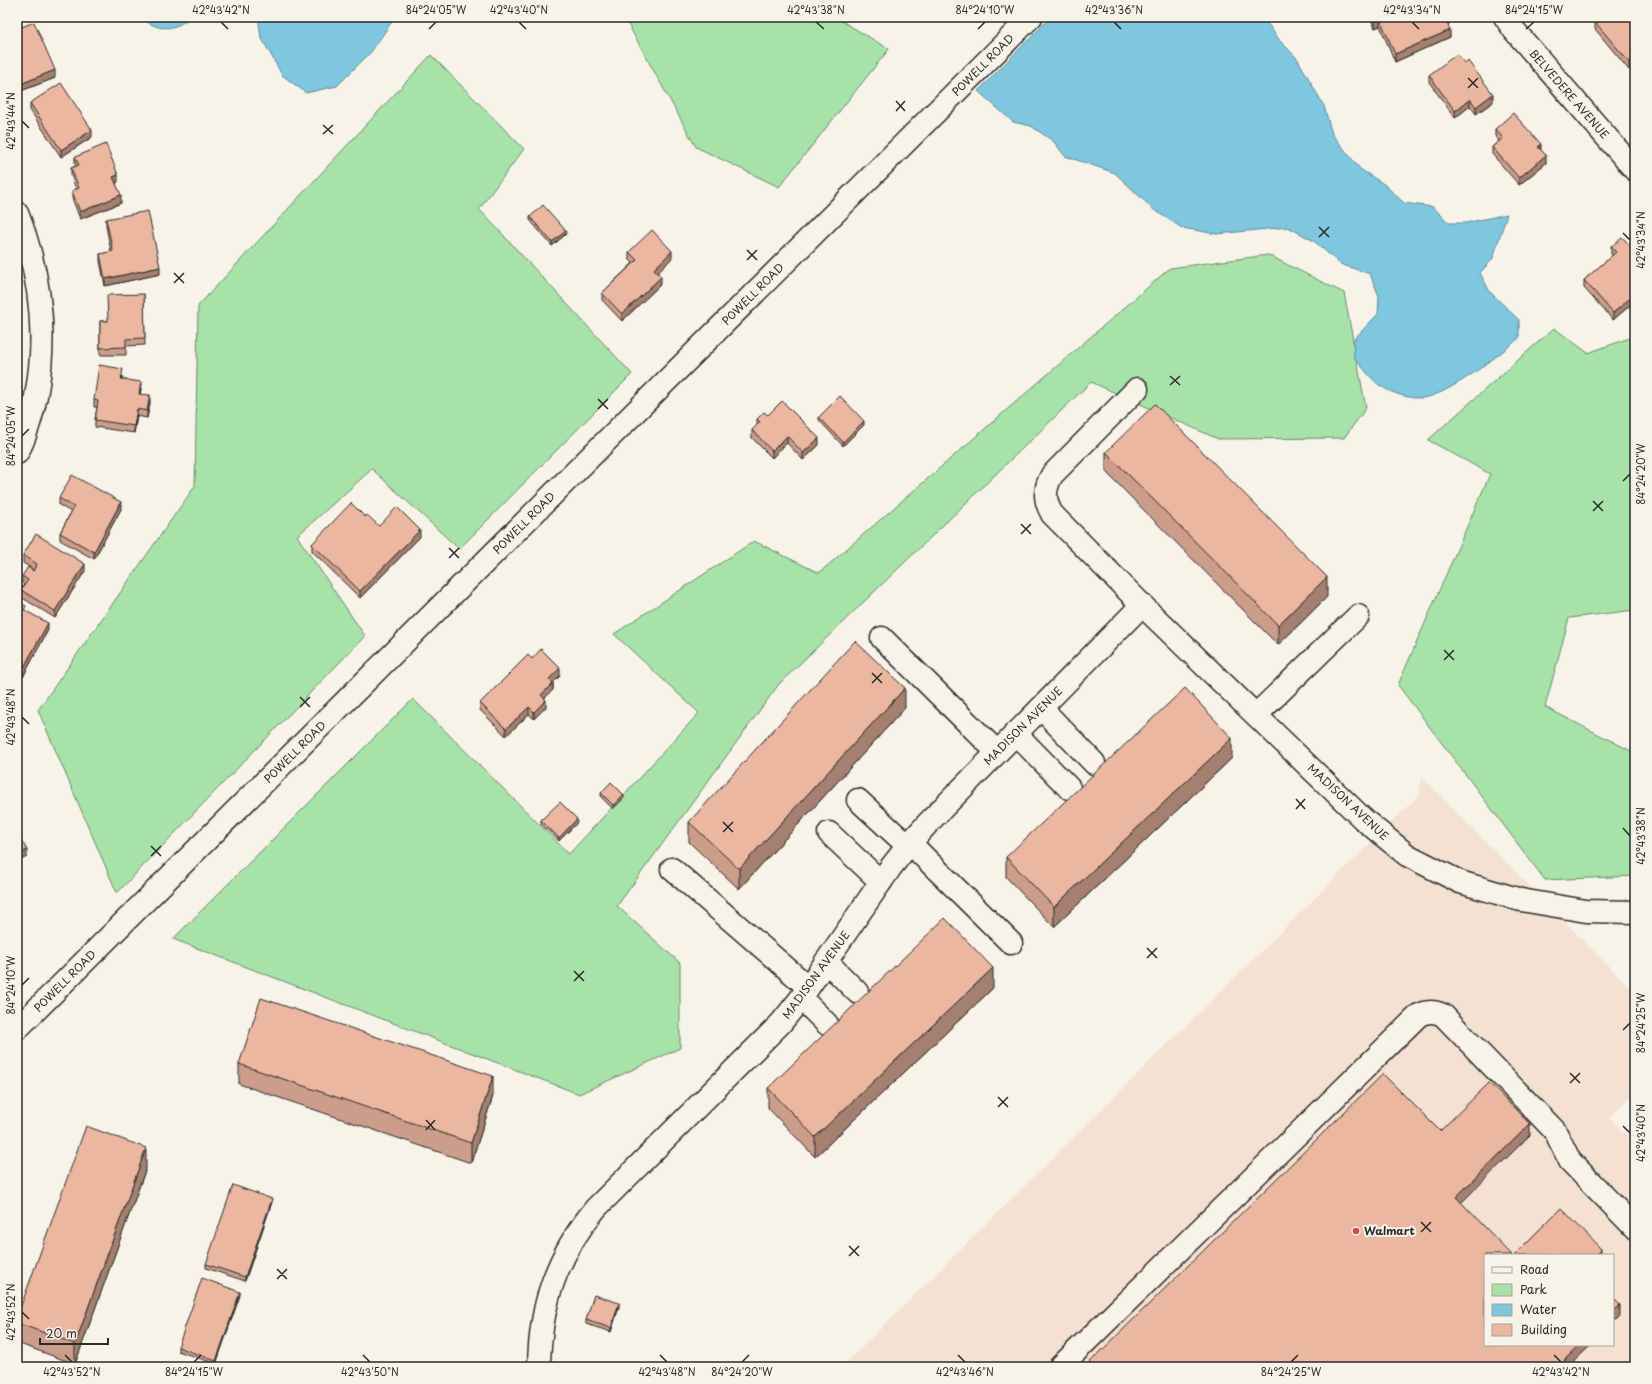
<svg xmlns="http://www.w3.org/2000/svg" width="1652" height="1384" font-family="'Playpen Sans',sans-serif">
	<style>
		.built { fill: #f4e1d2; fill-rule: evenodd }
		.green { fill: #a7e3a9; stroke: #69876a }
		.water { fill: #7ec7df; stroke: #5d8997 }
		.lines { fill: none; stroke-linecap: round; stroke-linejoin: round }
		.minor-casing { stroke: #2b2b2b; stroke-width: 25 }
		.minor { stroke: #f7f3e8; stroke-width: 22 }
		.wall { fill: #cb9d8a; stroke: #2b2b2b }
		.shaded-wall { fill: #a58070; stroke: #2b2b2b }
		.building { fill: #ecb7a0; stroke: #2b2b2b }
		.ticks { fill: none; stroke: #2b2b2b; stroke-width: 1.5 }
		.poi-dot { fill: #d1495b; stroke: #f7f3e8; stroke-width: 1.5 }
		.labels { text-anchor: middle; stroke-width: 4; stroke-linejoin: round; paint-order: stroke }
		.street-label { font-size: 11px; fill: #2b2b2b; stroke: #f7f3e8 }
		.poi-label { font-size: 11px; font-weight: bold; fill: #2b2b2b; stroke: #f7f3e8; text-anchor: start }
		.neatline { fill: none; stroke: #2b2b2b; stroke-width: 1.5 }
		.ticks-label { font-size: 10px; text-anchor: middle; fill: #2b2b2b }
	</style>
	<rect width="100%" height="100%" fill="#f7f3e8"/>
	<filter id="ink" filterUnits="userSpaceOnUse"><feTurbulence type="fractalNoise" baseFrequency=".025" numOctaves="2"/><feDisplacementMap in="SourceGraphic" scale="8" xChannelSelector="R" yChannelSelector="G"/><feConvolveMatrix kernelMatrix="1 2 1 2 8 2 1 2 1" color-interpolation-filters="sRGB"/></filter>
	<g filter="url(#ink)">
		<path class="built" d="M1422,777L1635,993V1092L1609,1118L1635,1144V1367H842L1419,795ZM1485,1255H1613V1345H1485Z"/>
		<path class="green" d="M624,17H835L889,49L779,187L696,147Z
			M431,55L524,149L479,209L632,374L459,549L372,469L297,536L365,636L117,893L38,710L195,486L198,306Z
			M1268,255L1344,293L1366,408L1344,438L1218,439L1091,382L779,684L617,906L680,963V1048L579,1094L173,939L413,699L569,854L699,713L614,634L754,541L819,573L1170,268Z
			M1554,328L1588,353L1635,336V610L1569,618L1545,707L1635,753V876L1545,880L1398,685L1490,474L1428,440Z"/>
		<path class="water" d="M142,17H190C175,31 156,32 142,17Z
			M258,17H395L371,52L337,86L306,93L282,75L261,37Z
			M1051,17H1263L1280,41L1297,58L1324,106L1332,134L1360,169L1385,185L1404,203L1433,207L1449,223H1466L1507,214L1493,258L1480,273L1490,292L1519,320V338C1499,355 1449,395 1423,398C1408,399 1391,393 1379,385C1370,378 1362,366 1354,358L1353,340L1378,314L1379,296L1370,274L1340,264L1314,241L1288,227L1217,234L1182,228L1154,210L1115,173L1065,156L1053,141L1031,126L1013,122L978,91Z"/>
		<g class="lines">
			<g class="minor-casing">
				<path id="minor" d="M1505,17L1514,30L1635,170
					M17,213C40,272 48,333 36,396C32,415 27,435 17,453
					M1137,389L1052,475C1044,489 1044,500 1052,514L1142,605L1363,819L1407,855L1460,882L1521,900L1586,911L1635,912
					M882,638L997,752
					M1041,708L1094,763
					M1256,715L1358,616
					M1015,733L1069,788
					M858,800L908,846
					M829,833L881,882
					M910,843L1011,943
					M672,869L808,987
					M826,961L857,992
					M801,998L827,1024
					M17,1029L1031,17
					M539,1367C540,1305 556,1256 596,1208L781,1023L801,998L891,867L910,843L929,822L1142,605
					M1060,1367L1419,1015C1428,1011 1434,1011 1443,1015L1555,1131L1570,1161L1635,1228"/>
			</g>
			<use href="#minor" class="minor"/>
		</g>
		<path class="wall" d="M1370,17H1449V24H1448L1450,37L1395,62L1380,26L1375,28Z
			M1635,17V64L1629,70L1595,29V22Z
			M17,29L55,78L18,92L17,90Z
			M1465,64L1493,102L1476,114L1470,106L1455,118L1429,82V75Z
			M30,103L92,137L61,157L30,110Z
			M1495,129L1541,150L1546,163L1519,185L1492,154V147L1499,141L1495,136Z
			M75,157L118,182L116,183L121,203L80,219L72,198V191L76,189L71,175V168L76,166L75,164Z
			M530,217L566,234L552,246L530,220Z
			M106,219L160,274L105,286L100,261V254L111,252L106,226Z
			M1611,247L1635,251V301L1613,320L1584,288V280L1613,255L1611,254Z
			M629,252L672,258L657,273L661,284L622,321L602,300V293L633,263L629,259Z
			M144,294L145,345L126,346V355H100V321H107Z
			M123,376L122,379L141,389L140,394L150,403L147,418L137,416L134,433L95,427V420L97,407H94V400Z
			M768,415L819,445L803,460L787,443L772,458L752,438V430L757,425V419Z
			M819,417L864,425L843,446L819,420Z
			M1106,452L1327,597L1278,645L1106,472Z
			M59,498L121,509L94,559L60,540V533L71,512L59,505Z
			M379,526L420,537L360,598L312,551V544Z
			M23,555L85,571L55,618L21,597V590L24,585L22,583V576L33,571L34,570L23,563Z
			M17,601L26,611L48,630L23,677L17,673Z
			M532,659L560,676L553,683V690L544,698L546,707L534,719L529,714L506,736L480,710V703Z
			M905,708L739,889L689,842V822Z
			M1232,758L1054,927L1006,877V857Z
			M601,793L624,798L613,809L601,797Z
			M541,820L577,823L559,841L541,824Z
			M993,988L815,1157L768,1108V1088Z
			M239,1064L493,1096L471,1163L239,1084Z
			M146,1168L75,1364L17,1343V1323Z
			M272,1202L245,1281L206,1268V1264Z
			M240,1295L216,1364L178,1351V1347Z
			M619,1307L611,1332L586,1324V1320Z"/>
		<path class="shaded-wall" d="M1448,17H1449V24L1445,25V18Z
			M1380,19V26L1375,28V21Z
			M1450,30V37L1395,62V54Z
			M1635,57V64L1629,70V62Z
			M55,70V78L18,92V85Z
			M1493,94V102L1476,114V107Z
			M1470,99V106L1455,118V111Z
			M92,130V137L61,157V150Z
			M1541,144V151L1538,147Z
			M1546,155V163L1519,185V178Z
			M118,175V182L113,184V177Z
			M121,195V203L80,219V212Z
			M566,231V234L552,246V242Z
			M672,251V258L654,277V269Z
			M160,267V274L105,286V279Z
			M661,277V284L622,321V314Z
			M1635,294V301L1613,320V313Z
			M141,382V389L139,401V394Z
			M150,395V403L147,418V411Z
			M137,409V416L134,433V426Z
			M864,421V425L843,446V442Z
			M787,436V443L772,458V451Z
			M819,438V445L803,460V453Z
			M121,502V509L94,559V552Z
			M420,530V537L360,598V591Z
			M85,564V571L55,618V611Z
			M1327,577V597L1278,645V625Z
			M48,623V630L23,677V669Z
			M560,668V676L553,683V690L541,702V695L549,679Z
			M905,688V708L739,889V869Z
			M546,700V707L534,719V712Z
			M529,707V714L506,736V729Z
			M1232,738V758L1054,927V907Z
			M624,795V798L613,809V805Z
			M577,819V823L559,841V838Z
			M27,850V857L17,862V855Z
			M993,968V988L815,1157V1137Z
			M493,1076V1096L471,1163V1143Z
			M1530,1124V1135L1456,1208V1197Z
			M146,1148V1168L75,1364V1344Z
			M272,1199V1202L245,1281V1277Z
			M1601,1249V1255H1595Z
			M240,1292V1295L216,1364V1361Z
			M619,1303V1307L611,1332V1328Z
			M1620,1305V1316L1613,1323V1312Z
			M1580,1345H1591L1568,1367H1557Z"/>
		<path class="building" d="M1373,17H1448L1445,18L1450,30L1395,54L1380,19L1375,21Z
			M1601,17H1635V57L1629,62L1595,22Z
			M34,22L55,70L18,85L17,83V29Z
			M1457,54L1465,64L1468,61L1493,94L1476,107L1470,99L1455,111L1429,75Z
			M61,83L92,130L61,150L30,103Z
			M1513,113L1541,144L1538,147L1546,155L1519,178L1492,147L1503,138L1495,129Z
			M106,144L118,175L113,177L121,195L80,212L72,191L79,188L71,168L79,165L75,157Z
			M543,205L566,231L552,242L530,217Z
			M148,211L160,267L105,279L100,254L113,251L106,219Z
			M652,230L672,251L654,269L661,277L622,314L602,293L637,260L629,252Z
			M1622,237L1635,251V294L1613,313L1584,280L1616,252L1611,247Z
			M144,294L145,338L126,339V347L100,348V321H108L107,295Z
			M99,365L123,369L121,379L141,382L139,394L150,395L147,411L137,409L134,426L95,420L98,401L94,400Z
			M840,396L864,421L843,442L819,417Z
			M782,401L819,438L803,453L787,436L772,451L752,430L760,422L757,419L764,412L768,415Z
			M1155,404L1327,577L1278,625L1106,452Z
			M72,475L121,502L94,552L60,533L74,507L59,498Z
			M351,503L365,517L367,515L379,526L397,507L420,530L360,591L312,544Z
			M36,534L85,564L55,611L21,590L28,580L22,576L28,567L33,571L37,564L23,555Z
			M17,601L26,606L24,610L48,623L23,669L17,666Z
			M855,641L905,688L739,869L689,822Z
			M541,649L560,668L549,679L553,683L541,695L546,700L534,712L529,707L506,729L480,703L528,655L532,659Z
			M1185,688L1232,738L1054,907L1006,857Z
			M611,782L624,795L613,805L601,793Z
			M560,802L577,819L559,838L541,820Z
			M17,833L27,850L17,855Z
			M945,918L993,968L815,1137L768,1088Z
			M261,998L493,1076L471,1143L239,1064Z
			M1383,1074L1440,1131L1489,1083L1530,1124L1456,1197L1512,1255H1485V1345H1580L1557,1367H1085Z
			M86,1126L146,1148L75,1344L17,1323V1317Z
			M233,1185L272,1199L245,1277L206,1264Z
			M1561,1208L1601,1249L1595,1255H1514Z
			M202,1278L240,1292L216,1361L178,1347Z
			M594,1295L619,1303L611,1328L586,1320Z
			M1613,1298L1620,1305L1613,1312Z"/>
	</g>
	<path class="ticks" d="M221,22L228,29M519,22L526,29M816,22L824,29M1114,22L1121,29M1412,22L1419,29M429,29L436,22M978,29L985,22M1526,29L1534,22M1468,78L1478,88M1468,88L1478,78M896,101L905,111M896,111L905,101M22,121L29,128M323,125L333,134M323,134L333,125M1319,227L1329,237M1623,233L1630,240M1319,237L1329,227M747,250L757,260M747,260L757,250M174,273L184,283M174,283L184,273M1170,376L1180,385M1170,385L1180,376M598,399L608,409M598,409L608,399M22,436L29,429M1623,481L1630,474M1593,501L1603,511M1593,511L1603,501M1021,524L1031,534M1021,534L1031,524M449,548L459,558M449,558L459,548M1444,650L1454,660M1444,660L1454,650M872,673L882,683M872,683L882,673M300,697L310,707M300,707L310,697M22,717L29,724M1296,799L1305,809M1296,809L1305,799M723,822L733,832M1623,828L1630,836M723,832L733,822M151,846L161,856M151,856L161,846M1147,948L1157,958M1147,958L1157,948M574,971L584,981M574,981L584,971M22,985L29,978M1623,1030L1630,1023M1570,1073L1580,1083M1570,1083L1580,1073M998,1097L1008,1107M998,1107L1008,1097M426,1120L435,1130M1623,1126L1630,1133M426,1130L435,1120M1421,1222L1431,1232M1421,1232L1431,1222M849,1246L859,1256M849,1256L859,1246M277,1269L287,1279M277,1279L287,1269M22,1312L29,1319M65,1355L72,1362M363,1355L370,1362M660,1355L667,1362M958,1355L965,1362M1554,1355L1561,1362M194,1362L201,1355M742,1362L749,1355M1291,1362L1298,1355"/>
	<circle class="poi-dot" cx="1356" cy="1231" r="4"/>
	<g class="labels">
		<g class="street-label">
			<text transform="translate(983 65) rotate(-45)" y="4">POWELL ROAD</text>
			<text transform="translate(1569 94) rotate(49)" y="4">BELVEDERE AVENUE</text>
			<text transform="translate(753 294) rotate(-45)" y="4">POWELL ROAD</text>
			<text transform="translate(524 523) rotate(-45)" y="4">POWELL ROAD</text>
			<text transform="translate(1023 726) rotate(-45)" y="4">MADISON AVENUE</text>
			<text transform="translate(295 752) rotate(-45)" y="4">POWELL ROAD</text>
			<text transform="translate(1348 802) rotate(43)" y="4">MADISON AVENUE</text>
			<text transform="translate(816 975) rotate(-54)" y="4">MADISON AVENUE</text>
			<text transform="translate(65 981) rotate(-45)" y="4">POWELL ROAD</text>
		</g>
		<g class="poi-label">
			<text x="1364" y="1235">Walmart</text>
		</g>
	</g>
	<rect width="1652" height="1384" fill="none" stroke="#f7f3e8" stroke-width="44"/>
	<rect x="1484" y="1254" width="130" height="92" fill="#f7f3e8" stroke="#a5a39c"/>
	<rect x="1492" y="1267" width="20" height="6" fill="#f7f3e8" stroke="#a5a39c"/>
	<text x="1520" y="1274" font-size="12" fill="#2b2b2b">Road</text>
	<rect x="1492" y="1284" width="20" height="12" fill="#a7e3a9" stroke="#a5a39c"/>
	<text x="1520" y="1294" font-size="12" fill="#2b2b2b">Park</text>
	<rect x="1492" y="1304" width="20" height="12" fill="#7ec7df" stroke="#a5a39c"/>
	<text x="1520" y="1314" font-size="12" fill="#2b2b2b">Water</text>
	<rect x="1492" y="1324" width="20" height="12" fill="#ecb7a0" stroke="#a5a39c"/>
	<text x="1520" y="1334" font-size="12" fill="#2b2b2b">Building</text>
	<path d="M40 1338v6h68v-6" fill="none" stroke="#2b2b2b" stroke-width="2"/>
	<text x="46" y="1338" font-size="12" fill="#2b2b2b" stroke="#f7f3e8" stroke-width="3" paint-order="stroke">20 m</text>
	<rect x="22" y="22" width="1608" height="1340" class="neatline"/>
	<g class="ticks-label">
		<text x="221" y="14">42°43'42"N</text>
		<text x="436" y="14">84°24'05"W</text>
		<text x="519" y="14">42°43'40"N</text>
		<text x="816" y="14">42°43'38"N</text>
		<text x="985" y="14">84°24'10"W</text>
		<text x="1114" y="14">42°43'36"N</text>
		<text x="1412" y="14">42°43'34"N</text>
		<text x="1534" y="14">84°24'15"W</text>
		<text transform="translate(11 121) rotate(-90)" y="4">42°43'44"N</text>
		<text transform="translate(1641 240) rotate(-90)" y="4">42°43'34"N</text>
		<text transform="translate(11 436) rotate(-90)" y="4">84°24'05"W</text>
		<text transform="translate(1641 474) rotate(-90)" y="4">84°24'20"W</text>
		<text transform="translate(11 717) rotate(-90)" y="4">42°43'48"N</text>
		<text transform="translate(1641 836) rotate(-90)" y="4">42°43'38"N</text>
		<text transform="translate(11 985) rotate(-90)" y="4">84°24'10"W</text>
		<text transform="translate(1641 1023) rotate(-90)" y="4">84°24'25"W</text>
		<text transform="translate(1641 1133) rotate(-90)" y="4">42°43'40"N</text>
		<text transform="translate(11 1312) rotate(-90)" y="4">42°43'52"N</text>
		<text x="72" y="1376">42°43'52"N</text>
		<text x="194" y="1376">84°24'15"W</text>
		<text x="370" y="1376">42°43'50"N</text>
		<text x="667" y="1376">42°43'48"N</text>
		<text x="742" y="1376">84°24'20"W</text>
		<text x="965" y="1376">42°43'46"N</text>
		<text x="1291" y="1376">84°24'25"W</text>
		<text x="1561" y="1376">42°43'42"N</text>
	</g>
</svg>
